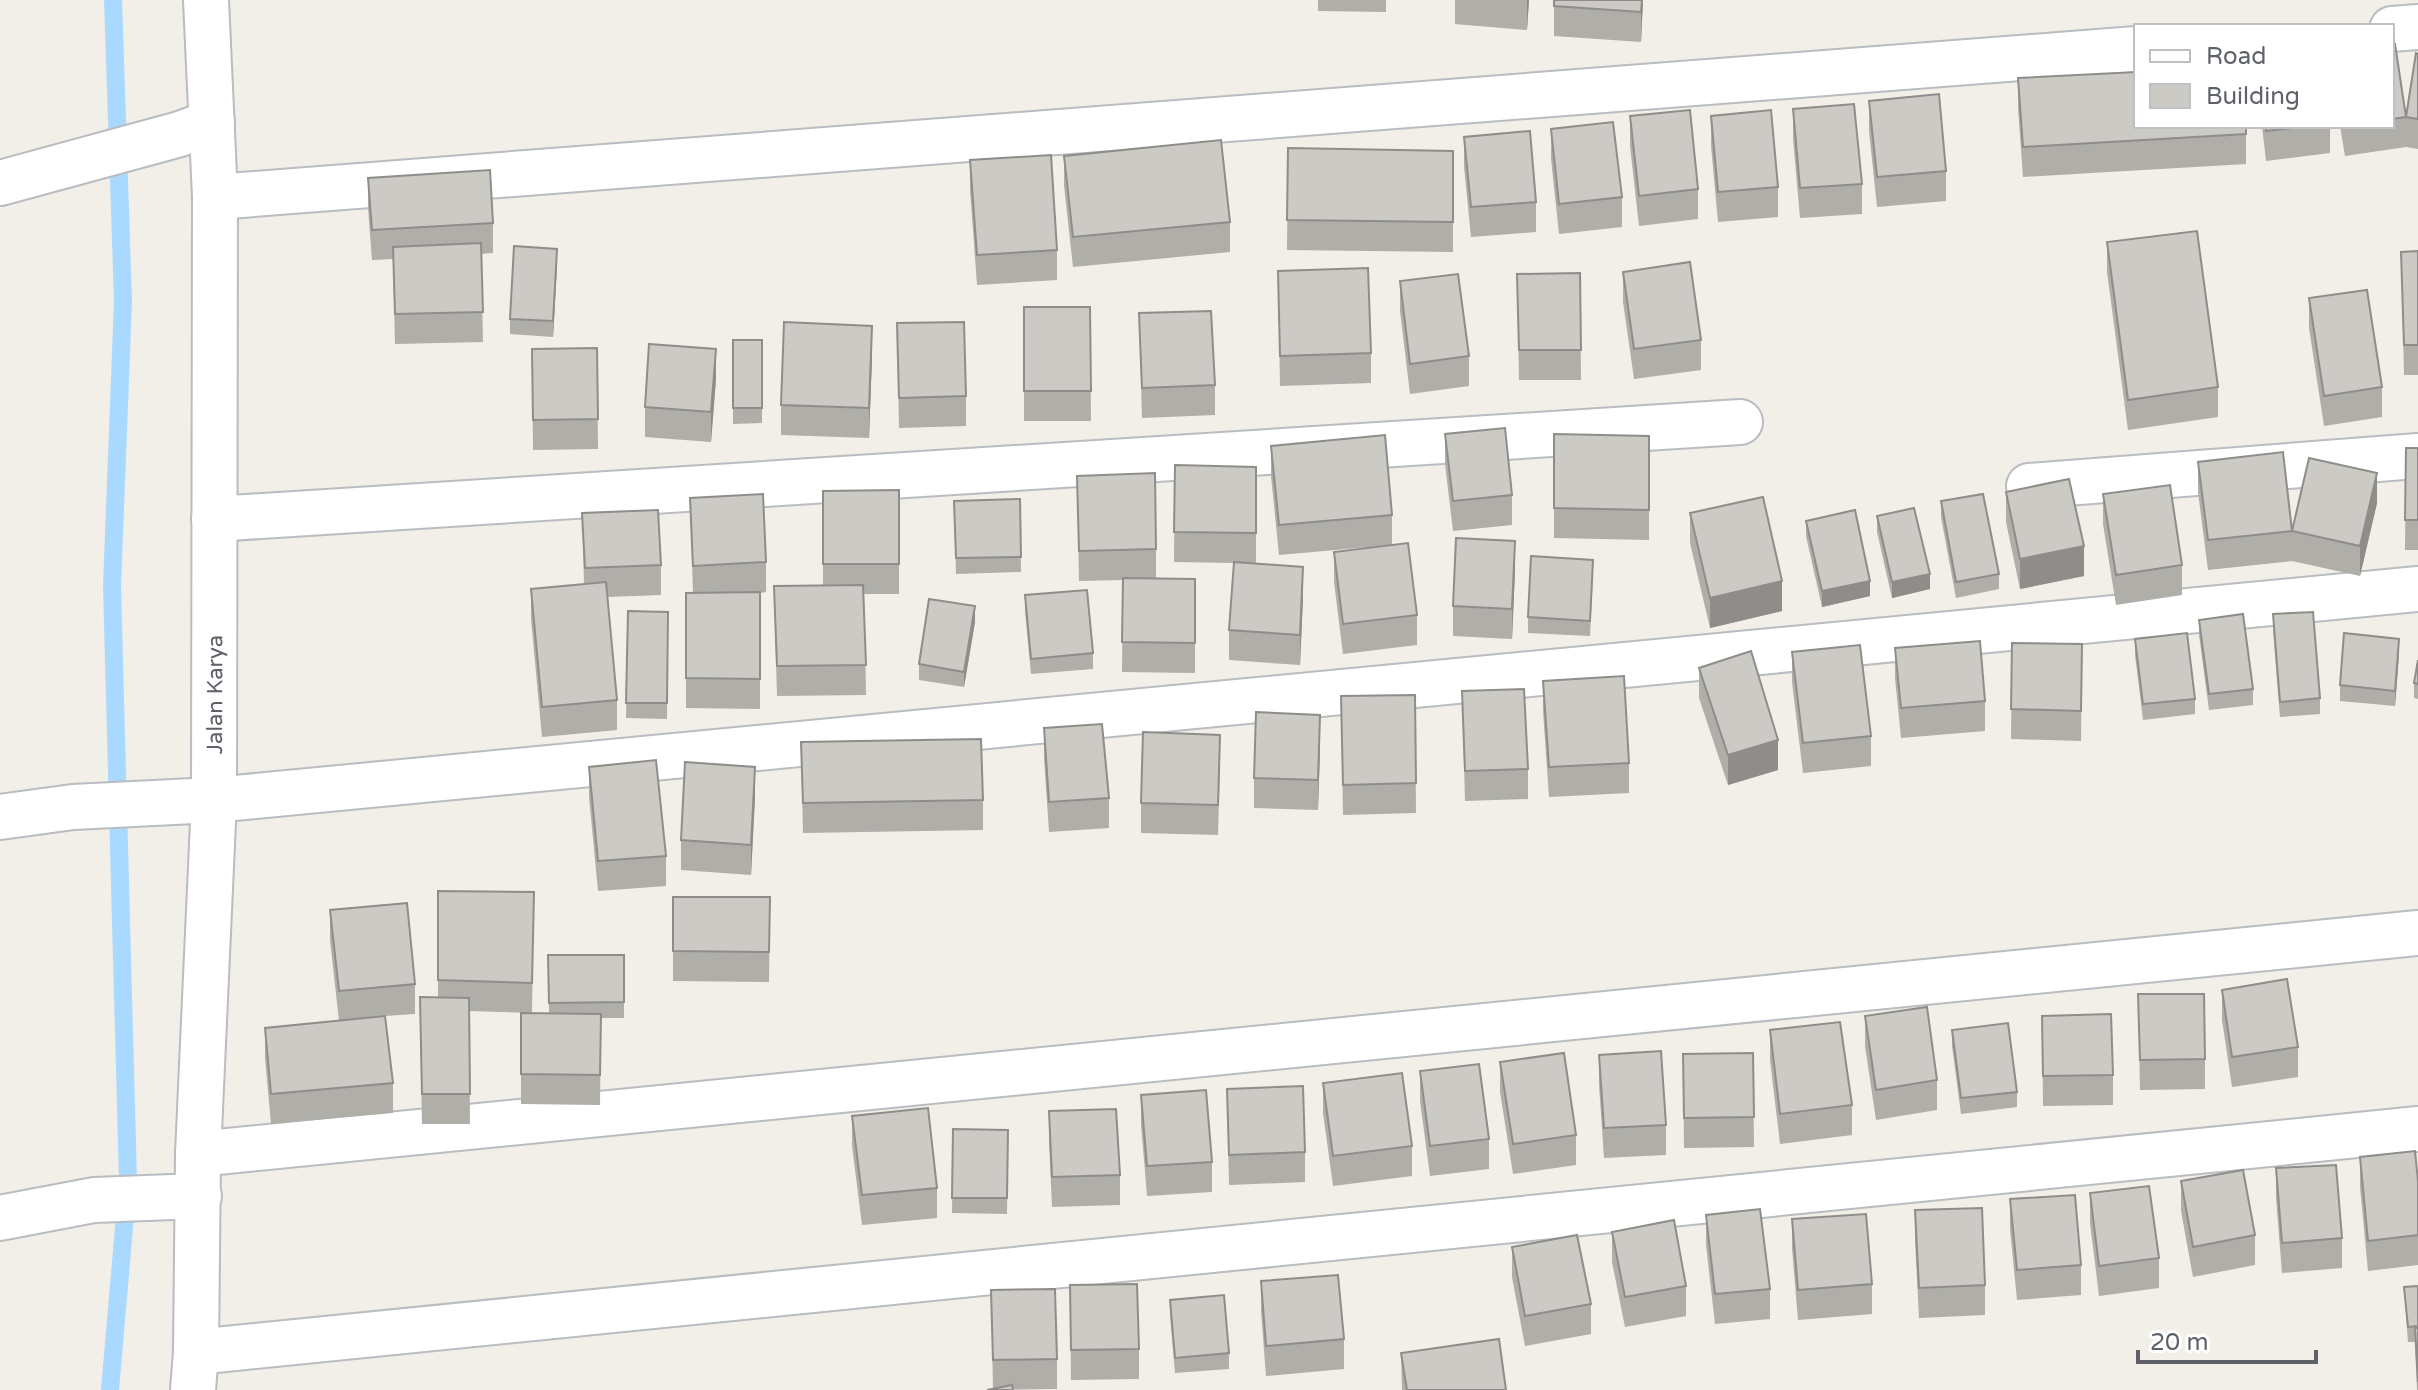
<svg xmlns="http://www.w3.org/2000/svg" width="2418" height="1390" font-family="'Varela Round',sans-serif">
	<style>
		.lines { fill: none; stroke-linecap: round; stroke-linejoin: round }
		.stream { stroke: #a9d9ff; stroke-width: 18 }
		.minor-casing { stroke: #b9bcc1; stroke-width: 48 }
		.minor { stroke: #fff; stroke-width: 44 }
		.wall { fill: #afaea9 }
		.shaded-wall { fill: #8f8d89 }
		.building { fill: #cccac4; stroke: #8f8d89; stroke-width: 2 }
		.labels { text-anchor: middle; stroke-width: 6; stroke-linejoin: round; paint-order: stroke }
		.street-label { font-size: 22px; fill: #5e6268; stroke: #fff }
	</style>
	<rect width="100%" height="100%" fill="#f1efe7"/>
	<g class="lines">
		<path class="stream" d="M110,1390L128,1181L112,586L123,301L113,0"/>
		<g class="minor-casing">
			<g id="minor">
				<path d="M2392,29L2418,27"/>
				<path d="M0,183L180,134L212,122"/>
				<path d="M215,197L2136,49"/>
				<path d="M2029,486L2418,456"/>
				<path d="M214,519L1740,422"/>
				<path d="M0,817L73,807L214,800L2418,589"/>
				<path d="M198,1154L2418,933"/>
				<path d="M0,1218L94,1200L199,1196"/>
				<path d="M196,1352L2418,1129"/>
				<path id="s1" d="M193,1390L196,1352L198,1154L214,800L215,197L206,0"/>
			</g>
		</g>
		<use href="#minor" class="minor"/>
	</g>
	<path class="wall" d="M1318,0H1386V12L1318,11Z
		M1455,0H1529L1527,30L1455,24Z
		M1554,0H1643L1641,42L1554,36Z
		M2392,44L2406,117L2418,54V149L2406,147L2345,156L2340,126H2392Z
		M2018,78L2246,126V164L2023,177L2018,108Z
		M1869,101L1946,171V201L1877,207L1869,131Z
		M1793,109L1862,184V214L1800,218L1793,139Z
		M1630,116L1698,189V219L1639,226L1630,146Z
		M1711,116L1778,187V217L1718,222L1711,146Z
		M2262,126H2330V153L2266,161Z
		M1551,129L1622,197V227L1559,234L1551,159Z
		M1464,137L1536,202V232L1471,237L1464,167Z
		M1288,148L1453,151V252L1287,250Z
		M1064,156L1230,222V252L1073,267L1064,186Z
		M970,160L1057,250V280L977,285L970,190Z
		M368,178L493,223V253L481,254L483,342L395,344L393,259L372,260L368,208Z
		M2107,242L2218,387V417L2128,430L2107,272Z
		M2418,251V375H2404L2401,252Z
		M557,265L553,337L510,334V319Z
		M1278,271L1371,353V383L1280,386Z
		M1623,272L1701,340V370L1634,379L1623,302Z
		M1580,273L1581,380H1519L1517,274Z
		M1400,281L1469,356V386L1410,394L1400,311Z
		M2309,298L2382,387V417L2324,426L2309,328Z
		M1024,307H1090L1091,421H1024Z
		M1139,313L1215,385V415L1142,418Z
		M897,323L966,396V426L899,428Z
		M733,340H762V423L733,424Z
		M597,348L598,449L533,450L532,349Z
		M872,356L869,438L781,435V405Z
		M716,379L711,442L645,437V407Z
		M1445,434L1512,495V525L1453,531L1445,464Z
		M1554,434L1649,436V540L1554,538Z
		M1271,446L1392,515V545L1417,615V645L1343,654L1334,582V552L1392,545L1279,555L1271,476Z
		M2406,448H2418V550H2405Z
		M2198,462L2292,531L2377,503L2360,576L2292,561L2208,570L2198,492Z
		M1175,465L1256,467V563H1240L1303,597L1300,665L1229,660V630L1234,563L1174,562Z
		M1077,476L1156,549V578L1195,579V673L1122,672L1123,580L1079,581Z
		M899,490V594H864L866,695L777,696L774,586L823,585V491Z
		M2006,492L2084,576L2020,589L2006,522Z
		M2103,494L2182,565V595L2116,605L2103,524Z
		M690,498L766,562V592L760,593V709L686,708V593H693Z
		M1020,499L1021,572L956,574L954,501Z
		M1941,501L1999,574V589L1956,598L1941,517Z
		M582,513L661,565V595L607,597L617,700V730L542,737L531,619V589L584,584Z
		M1690,513L1782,611L1710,628L1690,543Z
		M1877,516L1930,589L1892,598L1877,532Z
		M1806,521L1870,596L1822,607L1806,536Z
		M1515,571L1512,639L1453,636V606Z
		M1593,575L1590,636L1528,633V617Z
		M1025,595L1093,653V669L1031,674L1025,611Z
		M628,611L668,612L667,719L626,718Z
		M2273,614L2320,698V714L2280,717L2273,630Z
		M2199,620L2253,689V705L2209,710L2199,635Z
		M975,622L964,687L919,680V664Z
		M2135,639L2195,699V714L2143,720L2135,655Z
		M2012,643L2082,644L2081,741L2011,739Z
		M1895,648L1985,701V731L1901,738L1895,678Z
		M1792,652L1871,736V766L1803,773L1792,682Z
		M2399,654L2395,706L2340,701V685Z
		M2418,660V699L2414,698V683Z
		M1699,668L1778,770L1728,785L1699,698Z
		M1543,681L1629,763V793L1549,797L1543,711Z
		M1462,691L1528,769V799L1465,801Z
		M1415,695L1416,813L1343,815L1341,696Z
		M1044,728L1109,798V828L1049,832L1044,758Z
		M801,742L983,800V830L803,833Z
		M1320,745L1318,810L1254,808V778Z
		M1220,765L1218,835L1141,833V803Z
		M589,767L666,856V886L598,891L589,797Z
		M755,797L751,875L681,870V840Z
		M438,891L534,892L532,1013L469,1011L470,1124H422L420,1027L438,997Z
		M673,897H770L769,982L673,981Z
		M330,910L415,984V1014L385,1016L393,1083V1113L271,1124L265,1058V1028L339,1021L330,940Z
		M548,955H624V1018H601L600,1105L521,1104V1013H549Z
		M2222,990L2298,1047V1077L2232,1087L2222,1020Z
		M2138,994L2205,1059V1089L2140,1090Z
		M1865,1016L1937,1080V1110L1876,1120L1865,1046Z
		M2042,1016L2113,1075V1105L2043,1106Z
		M1770,1030L1852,1105V1135L1780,1144L1770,1060Z
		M1952,1030L2017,1092V1107L1961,1114L1952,1046Z
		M1753,1053L1754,1147L1684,1148L1683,1054Z
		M1599,1055L1666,1125V1155L1604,1158L1599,1085Z
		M1500,1062L1576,1135V1165L1513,1174L1500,1092Z
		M1420,1071L1489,1139V1169L1430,1176L1420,1101Z
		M1323,1083L1412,1146V1176L1333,1186L1323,1113Z
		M1227,1089L1305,1152V1182L1229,1185Z
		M1141,1095L1212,1162V1192L1147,1196L1141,1125Z
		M1049,1111L1120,1175V1205L1052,1207L1049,1141Z
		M852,1116L937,1188V1218L862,1225L852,1146Z
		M953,1129L1008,1130L1007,1214L952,1213Z
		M2360,1157L2418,1181V1265L2368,1271L2360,1187Z
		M2276,1168L2342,1238V1268L2282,1273L2276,1198Z
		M2181,1181L2255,1235V1265L2193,1277L2181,1211Z
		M2090,1193L2159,1258V1288L2099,1296L2090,1223Z
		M2010,1199L2081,1265V1295L2017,1300L2010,1229Z
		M1915,1210L1985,1285V1315L1919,1318L1915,1240Z
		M1706,1215L1770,1289V1319L1715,1324L1706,1245Z
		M1792,1219L1872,1284V1314L1798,1320L1792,1249Z
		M1612,1232L1686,1286V1316L1625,1327L1612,1262Z
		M1512,1247L1591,1304V1334L1525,1346L1512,1277Z
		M1261,1281L1344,1339V1369L1266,1376L1261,1311Z
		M1070,1285L1139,1349V1379L1071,1380Z
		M2418,1286V1390H2417L2415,1342H2408L2404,1287Z
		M991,1290L1057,1359V1389L987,1390L993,1389Z
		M1170,1300L1229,1353V1369L1175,1373L1170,1315Z
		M1401,1353L1506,1390H1402Z"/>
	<path class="shaded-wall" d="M1527,0H1529L1527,30Z
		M1642,0H1643L1641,42V12Z
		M557,249V265L553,337V321Z
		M872,326V356L869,438V408Z
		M716,349V379L711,442V412Z
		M2377,473V503L2360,576V546Z
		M1515,541V571L1512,639V609Z
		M2084,546V576L2020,589V559Z
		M1303,567V597L1300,665V635Z
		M1930,574V589L1892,598V582Z
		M1782,581V611L1710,628V598Z
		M1870,581V596L1822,607V591Z
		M975,606V622L964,687V672Z
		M2399,639V654L2395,706V691Z
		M1320,715V745L1318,810V780Z
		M1778,740V770L1728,785V755Z
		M755,767V797L751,875V845Z"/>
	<path class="building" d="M1554,0H1642L1641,12L1554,6Z
		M2392,44H2395L2406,117L2416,53L2418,54V119L2406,117L2392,119Z
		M2136,72V126H2246V134L2023,147L2018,78Z
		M1939,94L1946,171L1877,177L1869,101Z
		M1854,104L1862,184L1800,188L1793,109Z
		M1690,110L1698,189L1639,196L1630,116Z
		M1771,110L1778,187L1718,192L1711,116Z
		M1613,122L1622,197L1559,204L1551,129Z
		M2266,126H2308L2266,131Z
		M1530,131L1536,202L1471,207L1464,137Z
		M1221,140L1230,222L1073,237L1064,156Z
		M1288,148L1453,151V222L1287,220Z
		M1051,155L1057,250L977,255L970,160Z
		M490,170L493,223L372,230L368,178Z
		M2197,231L2218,387L2128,400L2107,242Z
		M481,243L483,312L395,314L393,247Z
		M514,246L557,249L553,321L510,319Z
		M2418,251V345H2404L2401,252Z
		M1690,262L1701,340L1634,349L1623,272Z
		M1368,268L1371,353L1280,356L1278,271Z
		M1580,273L1581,350H1519L1517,274Z
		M1458,274L1469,356L1410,364L1400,281Z
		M2367,290L2382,387L2324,396L2309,298Z
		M1024,307H1090L1091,391H1024Z
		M1211,311L1215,385L1142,388L1139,313Z
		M784,322L872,326L869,408L781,405Z
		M964,322L966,396L899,398L897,323Z
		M733,340H762V408H733Z
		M649,344L716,349L711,412L645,407Z
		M597,348L598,419L533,420L532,349Z
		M1505,428L1512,495L1453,501L1445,434Z
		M1554,434L1649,436V510L1554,508Z
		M1385,435L1392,515L1279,525L1271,446Z
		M2406,448H2418V520H2405Z
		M2283,452L2292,531L2208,540L2198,462Z
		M2309,458L2377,473L2360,546L2292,531Z
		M1175,465L1256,467V533L1174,532Z
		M1155,473L1156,549L1079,551L1077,476Z
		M2069,479L2084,546L2020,559L2006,492Z
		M2170,485L2182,565L2116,575L2103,494Z
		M899,490V564H823V491Z
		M763,494L766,562L693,566L690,498Z
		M1983,494L1999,574L1956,582L1941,501Z
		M1763,497L1782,581L1710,598L1690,513Z
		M1020,499L1021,557L956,558L954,501Z
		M1914,508L1930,574L1892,582L1877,516Z
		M658,510L661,565L585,568L582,513Z
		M1855,510L1870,581L1822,591L1806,521Z
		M1456,538L1515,541L1512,609L1453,606Z
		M1408,543L1417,615L1343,624L1334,552Z
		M1531,556L1593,560L1590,621L1528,617Z
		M1234,562L1303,567L1300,635L1229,630Z
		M1123,578L1195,579V643L1122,642Z
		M606,582L617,700L542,707L531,589Z
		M863,585L866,665L777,666L774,586Z
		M1087,590L1093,653L1031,659L1025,595Z
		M760,592V679L686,678V593Z
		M929,599L975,606L964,672L919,664Z
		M628,611L668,612L667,703H626Z
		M2313,612L2320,698L2280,702L2273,614Z
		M2243,614L2253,689L2209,694L2199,620Z
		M2187,633L2195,699L2143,704L2135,639Z
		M2344,633L2399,639L2395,691L2340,685Z
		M1980,641L1985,701L1901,708L1895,648Z
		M2012,643L2082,644L2081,711L2011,709Z
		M1860,645L1871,736L1803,743L1792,652Z
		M1751,651L1778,740L1728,755L1699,668Z
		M2418,660V684L2414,683Z
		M1624,676L1629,763L1549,767L1543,681Z
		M1524,689L1528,769L1465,771L1462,691Z
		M1415,695L1416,783L1343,785L1341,696Z
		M1256,712L1320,715L1318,780L1254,778Z
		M1102,724L1109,798L1049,802L1044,728Z
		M1143,732L1220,735L1218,805L1141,803Z
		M981,739L983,800L803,803L801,742Z
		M656,760L666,856L598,861L589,767Z
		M685,762L755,767L751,845L681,840Z
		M438,891L534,892L532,983L438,980Z
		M673,897H770L769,952L673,951Z
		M407,903L415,984L339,991L330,910Z
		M548,955H624V1002L549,1003Z
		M2287,979L2298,1047L2232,1057L2222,990Z
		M2138,994H2204L2205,1059L2140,1060Z
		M420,997L469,998L470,1094H422Z
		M1927,1007L1937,1080L1876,1090L1865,1016Z
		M521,1013L601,1014L600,1075L521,1074Z
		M2111,1014L2113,1075L2043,1076L2042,1016Z
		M385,1016L393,1083L271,1094L265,1028Z
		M1840,1022L1852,1105L1780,1114L1770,1030Z
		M2008,1023L2017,1092L1961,1098L1952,1030Z
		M1661,1051L1666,1125L1604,1128L1599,1055Z
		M1564,1053L1576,1135L1513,1144L1500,1062Z
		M1753,1053L1754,1117L1684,1118L1683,1054Z
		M1479,1064L1489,1139L1430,1146L1420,1071Z
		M1402,1073L1412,1146L1333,1156L1323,1083Z
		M1303,1086L1305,1152L1229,1155L1227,1089Z
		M1206,1090L1212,1162L1147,1166L1141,1095Z
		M928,1108L937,1188L862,1195L852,1116Z
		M1116,1109L1120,1175L1052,1177L1049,1111Z
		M953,1129L1008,1130L1007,1198H952Z
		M2415,1151L2418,1181V1235L2368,1241L2360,1157Z
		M2336,1165L2342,1238L2282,1243L2276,1168Z
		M2243,1170L2255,1235L2193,1247L2181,1181Z
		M2149,1186L2159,1258L2099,1266L2090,1193Z
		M2075,1195L2081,1265L2017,1270L2010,1199Z
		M1982,1208L1985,1285L1919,1288L1915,1210Z
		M1760,1209L1770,1289L1715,1294L1706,1215Z
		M1866,1214L1872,1284L1798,1290L1792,1219Z
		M1674,1220L1686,1286L1625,1297L1612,1232Z
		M1577,1235L1591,1304L1525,1316L1512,1247Z
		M1338,1275L1344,1339L1266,1346L1261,1281Z
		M1137,1284L1139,1349L1071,1350L1070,1285Z
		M2418,1286V1326L2408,1327L2404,1287Z
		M1055,1289L1057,1359L993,1360L991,1290Z
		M1224,1295L1229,1353L1175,1358L1170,1300Z
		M2415,1328H2418V1382Z
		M1499,1339L1506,1390H1407L1401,1353Z
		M1012,1385L1013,1390H987Z"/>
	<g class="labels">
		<g class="street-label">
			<text dy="8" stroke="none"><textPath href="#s1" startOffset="696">Jalan Karya</textPath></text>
		</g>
	</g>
	<rect x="2134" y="24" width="260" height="104" fill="#ffffff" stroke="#bfc0c3" stroke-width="2"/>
	<rect x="2150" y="50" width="40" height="12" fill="#ffffff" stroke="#bfc0c3" stroke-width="2"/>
	<text x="2206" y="64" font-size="24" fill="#5e6268">Road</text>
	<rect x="2150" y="84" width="40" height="24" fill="#cccac4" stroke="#bfc0c3" stroke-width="2"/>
	<text x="2206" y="104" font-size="24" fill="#5e6268">Building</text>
	<path d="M2138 1350v12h178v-12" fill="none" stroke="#5e6268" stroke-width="4"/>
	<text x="2150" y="1350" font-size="24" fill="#5e6268" stroke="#ffffff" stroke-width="6" paint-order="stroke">20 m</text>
</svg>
